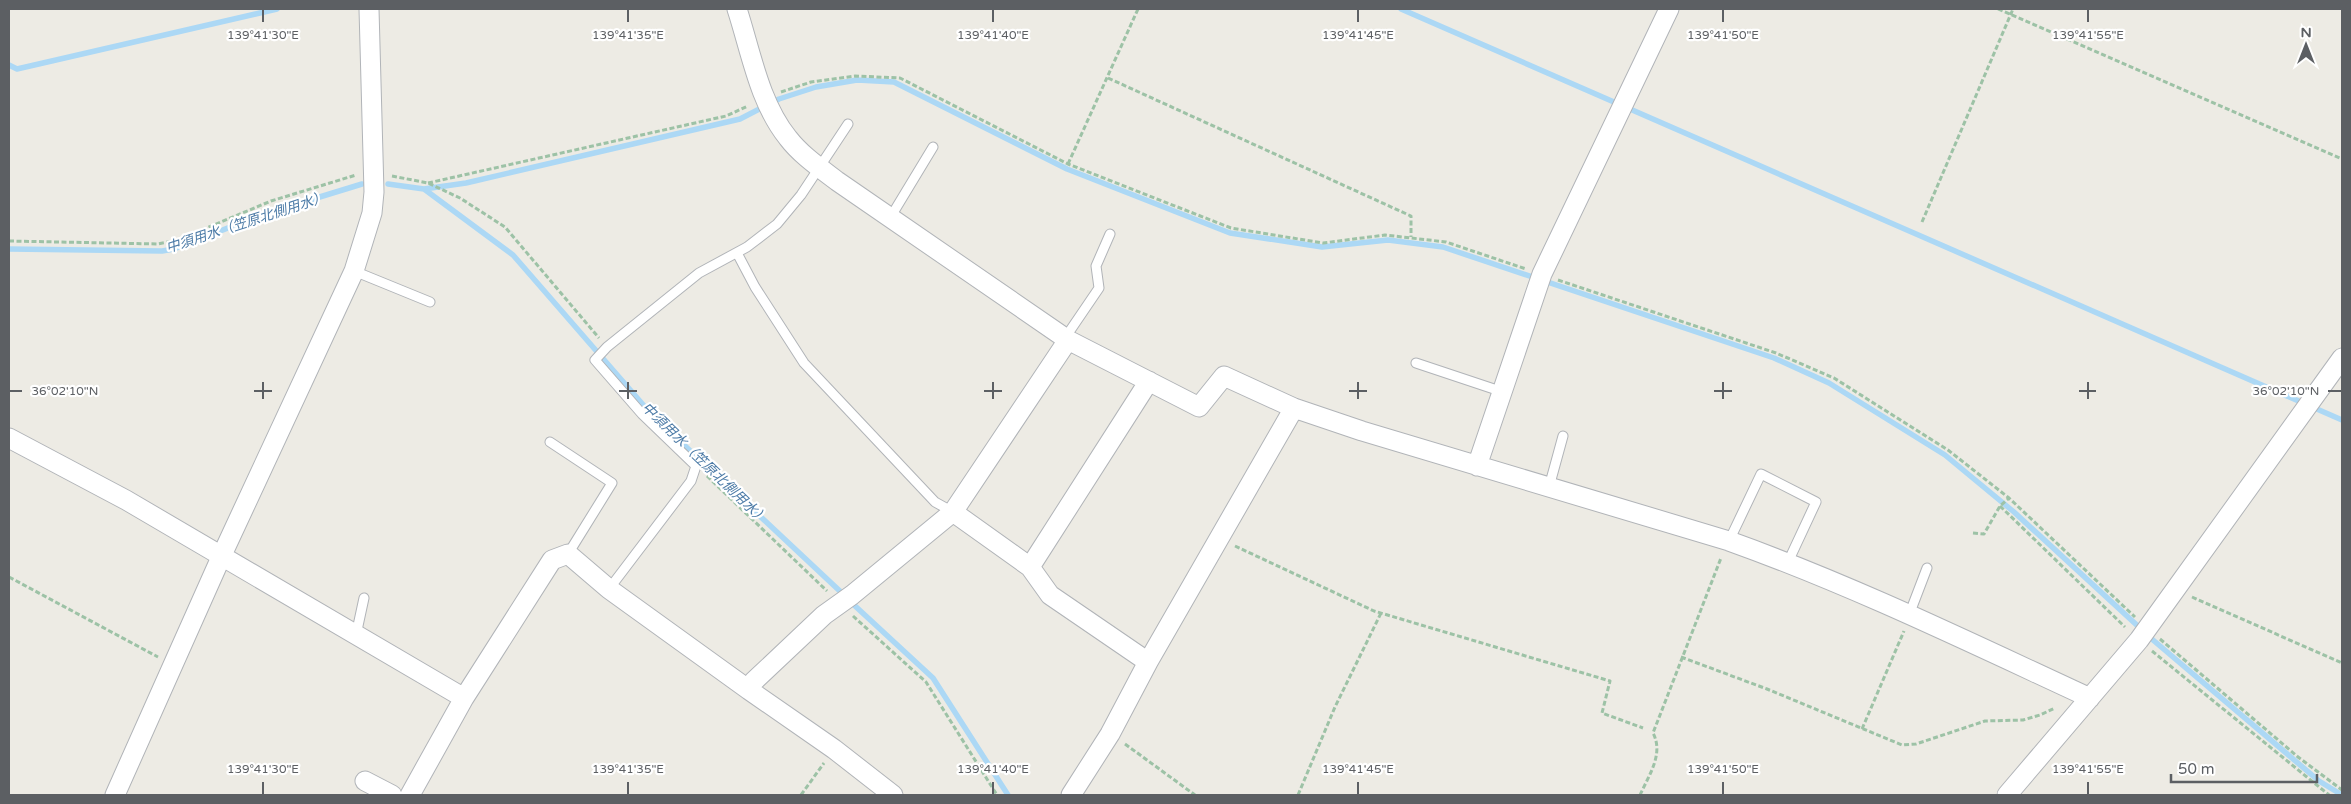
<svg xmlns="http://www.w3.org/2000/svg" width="2351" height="804" font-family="'Varela Round','Noto Sans JP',sans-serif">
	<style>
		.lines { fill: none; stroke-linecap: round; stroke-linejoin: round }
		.stream { stroke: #acd8f5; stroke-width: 5.5 }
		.lane-casing { stroke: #b1b4b8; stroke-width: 11 }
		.street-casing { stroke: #b1b4b8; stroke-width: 21 }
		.path { stroke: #9dc2a6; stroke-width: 3; stroke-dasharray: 5 2.5; stroke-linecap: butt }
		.lane { stroke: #fff; stroke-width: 9 }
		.street { stroke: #fff; stroke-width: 19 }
		.ticks { fill: none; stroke: #5c5f63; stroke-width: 2 }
		.labels { text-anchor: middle; stroke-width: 4.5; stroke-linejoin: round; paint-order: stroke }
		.water-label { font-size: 14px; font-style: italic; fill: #4b7aa6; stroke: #fff }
		.ticks-label { font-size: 12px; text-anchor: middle; fill: #5c5f63; stroke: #fff; stroke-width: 4.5; stroke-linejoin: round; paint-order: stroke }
	</style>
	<rect width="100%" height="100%" fill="#edebe4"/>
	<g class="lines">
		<path class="stream" d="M1401,9L2342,420
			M9,65L17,69L277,9
			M388,184L424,189L513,255L652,415L843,594
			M424,189L466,183L740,119L779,99L816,87L857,80L894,82L1067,169L1230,233L1322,247L1388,240L1443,247L1774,358L1829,383L1945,455L2014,512L2153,640L2319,781L2342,795
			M9,249L162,251L174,249L261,215L362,184
			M854,605L933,678L1008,795"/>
		<g class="lane-casing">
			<path id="lane" d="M890,218L933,147
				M737,253L755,287L804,363L935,502L953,512
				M354,271L430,302
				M1065,338L1099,288L1096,266L1110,234
				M1416,363L1503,392
				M550,442L612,483L568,554
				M1549,487L1563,436
				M1729,541L1761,474L1816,502L1788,562
				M609,589L691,481L696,466L642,414L595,360L607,347L699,273L747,247L777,224L801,195L848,124
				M1909,615L1927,568
				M356,635L364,598"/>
		</g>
		<g class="street-casing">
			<path id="street" d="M737,9C751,52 759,102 788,138C801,155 820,168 837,181L1068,340L1199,407L1224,376L1294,408L1362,431L1729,541C1852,585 1971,643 2090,698
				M9,438L126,500L464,698
				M1477,466L1542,274L1669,9
				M953,512L1030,567L1050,595L1148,662
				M1030,567L1149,381
				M749,690L834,749L893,795
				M365,781L392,795
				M115,795L222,555L354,271L372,213L374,192L369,9
				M410,795L464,698L552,560L568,554L609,589L749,690L754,681L824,615L852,595L953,512L1068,340
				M1071,795L1110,734L1148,662L1294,408
				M2007,795L2139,640L2342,358"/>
		</g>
		<path class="path" d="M1998,9L2342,159
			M1108,78L1411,216V237
			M781,92L811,82L855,76L900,78L1068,164L1231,228L1323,243L1385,235L1446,242L1526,269
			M1068,164L1138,9
			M392,176L428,183L460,198L505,227L599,338
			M428,183L726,116L748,106
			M1922,222L2013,9
			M9,241L158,244L178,240L271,201L356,175
			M1558,280L1776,353L1834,378L1948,450L2009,498L2135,617
			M707,476L827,591
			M2000,506L2125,627
			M1973,533L1984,534L2000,506L2009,498
			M1235,546L1374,611L1610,681L1602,713L1643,728
			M9,577L158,657
			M2192,597L2342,663
			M853,616L926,682L997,795
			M2160,639L2298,757L2342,790
			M2152,651L2329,795
			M1681,657L1767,689L1902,745L1916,744L1985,721L2023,720L2040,715L2055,708
			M1862,729L1904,631
			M1125,744L1195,795
			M801,795L824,763
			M1298,795L1335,707L1381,613
			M1640,795C1649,775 1664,754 1653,733L1721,558"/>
		<use href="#lane" class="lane"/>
		<use href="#street" class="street"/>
	</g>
	<path class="ticks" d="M263,10V22M628,10V22M993,10V22M1358,10V22M1723,10V22M2088,10V22M263,382V399M628,382V399M993,382V399M1358,382V399M1723,382V399M2088,382V399M10,391H22M254,391H272M619,391H637M984,391H1002M1349,391H1367M1714,391H1732M2079,391H2096M2328,391H2341M263,782V794M628,782V794M993,782V794M1358,782V794M1723,782V794M2088,782V794"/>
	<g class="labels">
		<g class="water-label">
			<text transform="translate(246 222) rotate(-18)" y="5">中須用水（笠原北側用水）</text>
			<text transform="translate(705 463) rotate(44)" y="5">中須用水（笠原北側用水）</text>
		</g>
	</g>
	<g class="ticks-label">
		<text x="263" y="39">139°41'30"E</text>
		<text x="628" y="39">139°41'35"E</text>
		<text x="993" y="39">139°41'40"E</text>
		<text x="1358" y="39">139°41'45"E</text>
		<text x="1723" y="39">139°41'50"E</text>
		<text x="2088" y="39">139°41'55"E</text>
		<text x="65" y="395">36°02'10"N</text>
		<text x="2286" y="395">36°02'10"N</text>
		<text x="263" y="773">139°41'30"E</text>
		<text x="628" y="773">139°41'35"E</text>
		<text x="993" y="773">139°41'40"E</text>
		<text x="1358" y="773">139°41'45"E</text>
		<text x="1723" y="773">139°41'50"E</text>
		<text x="2088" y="773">139°41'55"E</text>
	</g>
	<rect width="2351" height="804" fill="none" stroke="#5c5f63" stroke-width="20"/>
	<g transform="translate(2306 45)" stroke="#ffffff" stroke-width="4" paint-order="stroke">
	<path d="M0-4L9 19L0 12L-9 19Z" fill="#5c5f63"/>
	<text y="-8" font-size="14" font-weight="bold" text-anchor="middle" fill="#5c5f63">N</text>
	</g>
	<path d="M2171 774v8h146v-8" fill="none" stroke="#5c5f63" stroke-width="2.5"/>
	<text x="2178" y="774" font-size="15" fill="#5c5f63" stroke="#ffffff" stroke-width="4" paint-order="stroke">50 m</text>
</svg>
